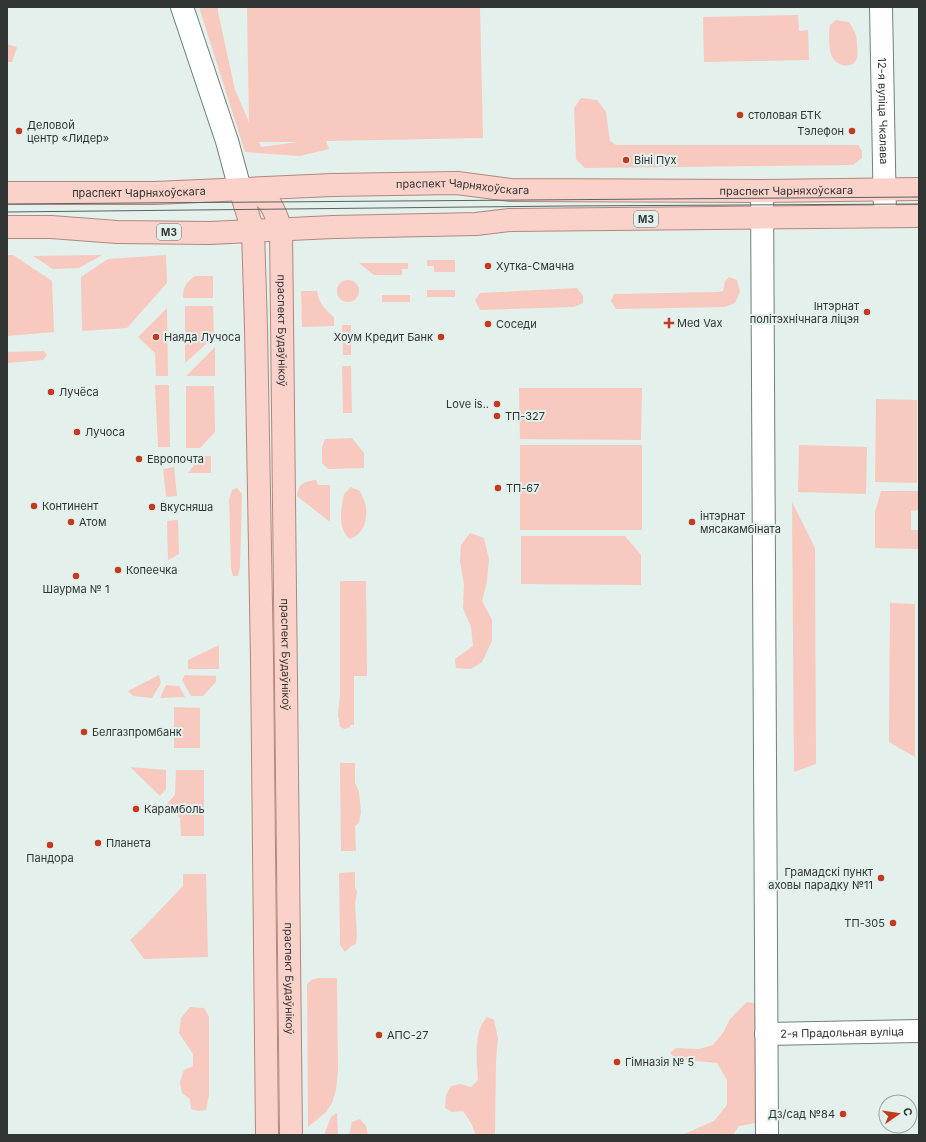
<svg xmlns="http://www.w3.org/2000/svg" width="926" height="1142" font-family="Inter,sans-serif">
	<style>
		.green { fill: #f8c9be; fill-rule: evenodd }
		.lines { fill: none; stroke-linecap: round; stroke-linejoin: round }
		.minor-casing { stroke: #737f7b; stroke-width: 24 }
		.major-casing { stroke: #b2887d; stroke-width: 24 }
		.minor { stroke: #fff; stroke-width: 22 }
		.major { stroke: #fbd2c9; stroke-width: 22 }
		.tram { stroke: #5b6261; stroke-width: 1 }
		.poi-dot { fill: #c53a1f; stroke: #e3f0ec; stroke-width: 1.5 }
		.labels { text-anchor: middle; stroke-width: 4; stroke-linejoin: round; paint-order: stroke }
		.shield { fill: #e3f0ec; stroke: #666d6b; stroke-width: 1 }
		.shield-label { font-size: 10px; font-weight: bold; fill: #303534 }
		.street-label { font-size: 11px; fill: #303534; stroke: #e3f0ec }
		.poi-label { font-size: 11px; fill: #303534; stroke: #e3f0ec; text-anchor: start }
	</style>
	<rect width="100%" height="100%" fill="#e3f0ec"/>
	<path class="green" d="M199,7H218V12L235,90L249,122L247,7H480L483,138L326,141L329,149L300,156L245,152ZM259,142H298L261,147Z
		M798,15L799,31L808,30L809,60L704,62L703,17Z
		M836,20L849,22C851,26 855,31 856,36C857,39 858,55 857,58C853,70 836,66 832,57C828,47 829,35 830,25Z
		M7,44L17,47L12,62H7Z
		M581,98L597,100L606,112L610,141L616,145H858L862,151V158L853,165L585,168L576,159L574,108Z
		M7,255H13L52,281L54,332L7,336Z
		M102,255L79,268L53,269L33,256Z
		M166,255L167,283L127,328L82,331L81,277L108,259Z
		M427,260H455V272H434V266H427Z
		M359,263H408V269H402V275H374Z
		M195,276H213V298H183C183,287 186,282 195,276Z
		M729,277L737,280L740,292L735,303L725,307L616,309L611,301L614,294L718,292L723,291L725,281Z
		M337 291a11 11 0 1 1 22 0a11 11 0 1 1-22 0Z
		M577,288L583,296V303L574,307L480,310L475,300L480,293Z
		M427,290H455V297H427Z
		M301,291H317C319,304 325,309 334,317V326L302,327Z
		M382,295H410V302H382Z
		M185,306H213L214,337L185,363Z
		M167,308L168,376H156L155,353L138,337Z
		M342,325H351V355H343Z
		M215,347V376H186Z
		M44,351L47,355L43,360L7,363V352Z
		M342,366H351L352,413H343Z
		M155,385H169L170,447H158Z
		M186,386H214L215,432L200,448H186Z
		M519,388H642L641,440L520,439Z
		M876,399L917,400V483L875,482Z
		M352,438L364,453V468L328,469L322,463V447L325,439Z
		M520,445H642V530H520Z
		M799,445L867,447L866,494L798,492Z
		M201,456H211V473H188Z
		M174,467L177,496L166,497L163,469Z
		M316,480L318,485H330V522L297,496C299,483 303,482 316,480Z
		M351,487L360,491C362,496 365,501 366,507C368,520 363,535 350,539C337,528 341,509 344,494Z
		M237,488L242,494L240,567L238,576H233L231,568L229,499L232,490Z
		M881,491H919V510L911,511V530H919V549L875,548V512Z
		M792,502L815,548L816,764L794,772Z
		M178,520L179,554L168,560L167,521Z
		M470,533L484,538L489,559L487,581L482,601L492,620V641L482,662L471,669L456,668L455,659L473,646L471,627L463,608L464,585L460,561L461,545Z
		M521,536H625L641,555V585L521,584Z
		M340,581H366L367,676H354V725H350V727L345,729L340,727L338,715L340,695Z
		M890,603L915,604V757L889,742Z
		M219,645V669H188V660Z
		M159,675L161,683L152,698L133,696L128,691Z
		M185,675L216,676V682L203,696H191L182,680Z
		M166,685L179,686L185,697L160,698Z
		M174,707L200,708V748H174Z
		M340,763H355V783L359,791L361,812L359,823L355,826L356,851H341Z
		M130,767L166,770V789L160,796Z
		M176,770H204V836H181L180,818L167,804L175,795Z
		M355,872V887L357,891L355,904L357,935L356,944L350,947L345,952L340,945L339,873Z
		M183,874H206L208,957L144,959L130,940L143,928L183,886Z
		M319,978H337L338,1071L336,1090L332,1103L326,1112L308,1127L307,984L311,980Z
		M747,1002L759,1004V1107L756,1123L739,1126L733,1135H682L714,1121L727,1105V1080L717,1063L676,1059L670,1053L676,1048L699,1049L713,1045L723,1033L730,1019Z
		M190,1007L204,1008L209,1017V1095L206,1110L199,1111L191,1109L190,1099L182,1093L180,1082L184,1070L193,1066V1054L179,1033L181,1018Z
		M487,1017L494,1020L498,1039L496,1060L495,1135H475C474,1126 468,1118 463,1111L452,1112L445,1108L446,1095L451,1086L460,1084L471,1087L478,1080C477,1061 473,1031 487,1017Z
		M337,1113L338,1135H324L331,1117Z
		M360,1119L366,1126L368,1135H349L352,1122Z"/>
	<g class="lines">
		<g class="minor-casing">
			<g id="minor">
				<path d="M182,7L227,141L240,189"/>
				<path id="s1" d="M881,7L885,216"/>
				<path d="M762,191L767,1135"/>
				<path id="s2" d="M766,1034L919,1031"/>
			</g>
		</g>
		<g class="major-casing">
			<g id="major">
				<path d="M240,189L253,231L256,327L262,659L267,1135"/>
				<path id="s3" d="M247,189C271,197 273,207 281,229L291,1135"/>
				<path id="s4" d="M7,193H155L332,185L457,183L511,190L762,191L919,189"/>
				<path d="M7,227H51L117,232L210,233L333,227L476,224L510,220L919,216"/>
			</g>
		</g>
		<use href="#minor" class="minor"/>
		<use href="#major" class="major"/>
		<path class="tram" d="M7,204L919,197
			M7,212L566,206L919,204"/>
	</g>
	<g class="poi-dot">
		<circle cx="740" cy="115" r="4"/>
		<circle cx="19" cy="131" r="4"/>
		<circle cx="852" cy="131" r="4"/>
		<circle cx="626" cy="160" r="4"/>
		<circle cx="488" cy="266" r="4"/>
		<circle cx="867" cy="312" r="4"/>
		<path d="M667 317h4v4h4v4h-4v4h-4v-4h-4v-4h4z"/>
		<circle cx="488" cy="324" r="4"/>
		<circle cx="156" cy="337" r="4"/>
		<circle cx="441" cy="337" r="4"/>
		<circle cx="51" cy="392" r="4"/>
		<circle cx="497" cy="404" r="4"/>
		<circle cx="497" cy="416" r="4"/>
		<circle cx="77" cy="432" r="4"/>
		<circle cx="139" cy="459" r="4"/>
		<circle cx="498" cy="488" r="4"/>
		<circle cx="34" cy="506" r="4"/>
		<circle cx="152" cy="507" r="4"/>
		<circle cx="71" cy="522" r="4"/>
		<circle cx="692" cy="522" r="4"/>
		<circle cx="118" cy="570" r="4"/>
		<circle cx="76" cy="576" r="4"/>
		<circle cx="84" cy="732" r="4"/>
		<circle cx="136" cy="809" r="4"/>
		<circle cx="98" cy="843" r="4"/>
		<circle cx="50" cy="845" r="4"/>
		<circle cx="881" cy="878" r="4"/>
		<circle cx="893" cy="923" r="4"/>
		<circle cx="379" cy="1035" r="4"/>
		<circle cx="617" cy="1062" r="4"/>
		<circle cx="843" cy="1114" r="4"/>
	</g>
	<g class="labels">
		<g class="shield">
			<rect x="634" y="211" width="24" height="16" rx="3"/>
			<rect x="157" y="224" width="24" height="16" rx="3"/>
		</g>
		<g class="shield-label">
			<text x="646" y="223">М3</text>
			<text x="169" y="236">М3</text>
		</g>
		<g class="street-label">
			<text dy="4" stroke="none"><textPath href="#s1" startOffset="104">12-я вуліца Чкалава</textPath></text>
			<text dy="4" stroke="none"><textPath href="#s4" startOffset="456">праспект Чарняхоўскага</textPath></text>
			<text dy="4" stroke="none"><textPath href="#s4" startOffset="780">праспект Чарняхоўскага</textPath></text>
			<text dy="4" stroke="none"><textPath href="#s4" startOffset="132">праспект Чарняхоўскага</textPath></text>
			<text dy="4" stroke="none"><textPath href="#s3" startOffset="157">праспект Будаўнікоў</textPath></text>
			<text dy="4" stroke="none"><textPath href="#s3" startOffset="481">праспект Будаўнікоў</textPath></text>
			<text dy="4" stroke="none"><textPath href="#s3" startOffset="805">праспект Будаўнікоў</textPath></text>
			<text dy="4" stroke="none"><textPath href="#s2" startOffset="76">2-я Прадольная вуліца</textPath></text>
		</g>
		<g class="poi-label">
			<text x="748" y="119">столовая БТК</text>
			<text x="27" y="129">Деловой<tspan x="27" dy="13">центр «Лидер»</tspan></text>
			<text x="844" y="135" text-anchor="end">Тэлефон</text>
			<text x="634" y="164">Віні Пух</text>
			<text x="496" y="270">Хутка-Смачна</text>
			<text x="859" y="310" text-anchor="end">Інтэрнат<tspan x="859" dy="13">політэхнічнага ліцэя</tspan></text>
			<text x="677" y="327">Med Vax</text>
			<text x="496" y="328">Соседи</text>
			<text x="164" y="341">Наяда Лучоса</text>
			<text x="433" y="341" text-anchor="end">Хоум Кредит Банк</text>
			<text x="59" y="396">Лучёса</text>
			<text x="489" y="408" text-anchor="end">Love is..</text>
			<text x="505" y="420">ТП-327</text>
			<text x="85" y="436">Лучоса</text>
			<text x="147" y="463">Европочта</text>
			<text x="506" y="492">ТП-67</text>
			<text x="42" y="510">Континент</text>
			<text x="160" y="511">Вкусняша</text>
			<text x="700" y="520">інтэрнат<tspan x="700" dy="13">мясакамбіната</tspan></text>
			<text x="79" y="526">Атом</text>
			<text x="126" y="574">Копеечка</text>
			<text x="76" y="593" text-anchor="middle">Шаурма № 1</text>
			<text x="92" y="736">Белгазпромбанк</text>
			<text x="144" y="813">Карамболь</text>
			<text x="106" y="847">Планета</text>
			<text x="50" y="862" text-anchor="middle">Пандора</text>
			<text x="873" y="876" text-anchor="end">Грамадскі пункт<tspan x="873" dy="13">аховы парадку №11</tspan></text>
			<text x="885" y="927" text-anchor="end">ТП-305</text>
			<text x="387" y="1039">АПС-27</text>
			<text x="625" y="1066">Гімназія № 5</text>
			<text x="835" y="1118" text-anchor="end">Дз/сад №84</text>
		</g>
	</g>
	<rect width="926" height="1142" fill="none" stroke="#303534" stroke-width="16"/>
	<g transform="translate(898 1114) rotate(77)"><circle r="19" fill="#e3f0ec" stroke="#9ba5a2"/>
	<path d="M0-3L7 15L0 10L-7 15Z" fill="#c53a1f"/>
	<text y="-6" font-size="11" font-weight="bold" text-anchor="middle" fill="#303534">С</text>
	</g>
</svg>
